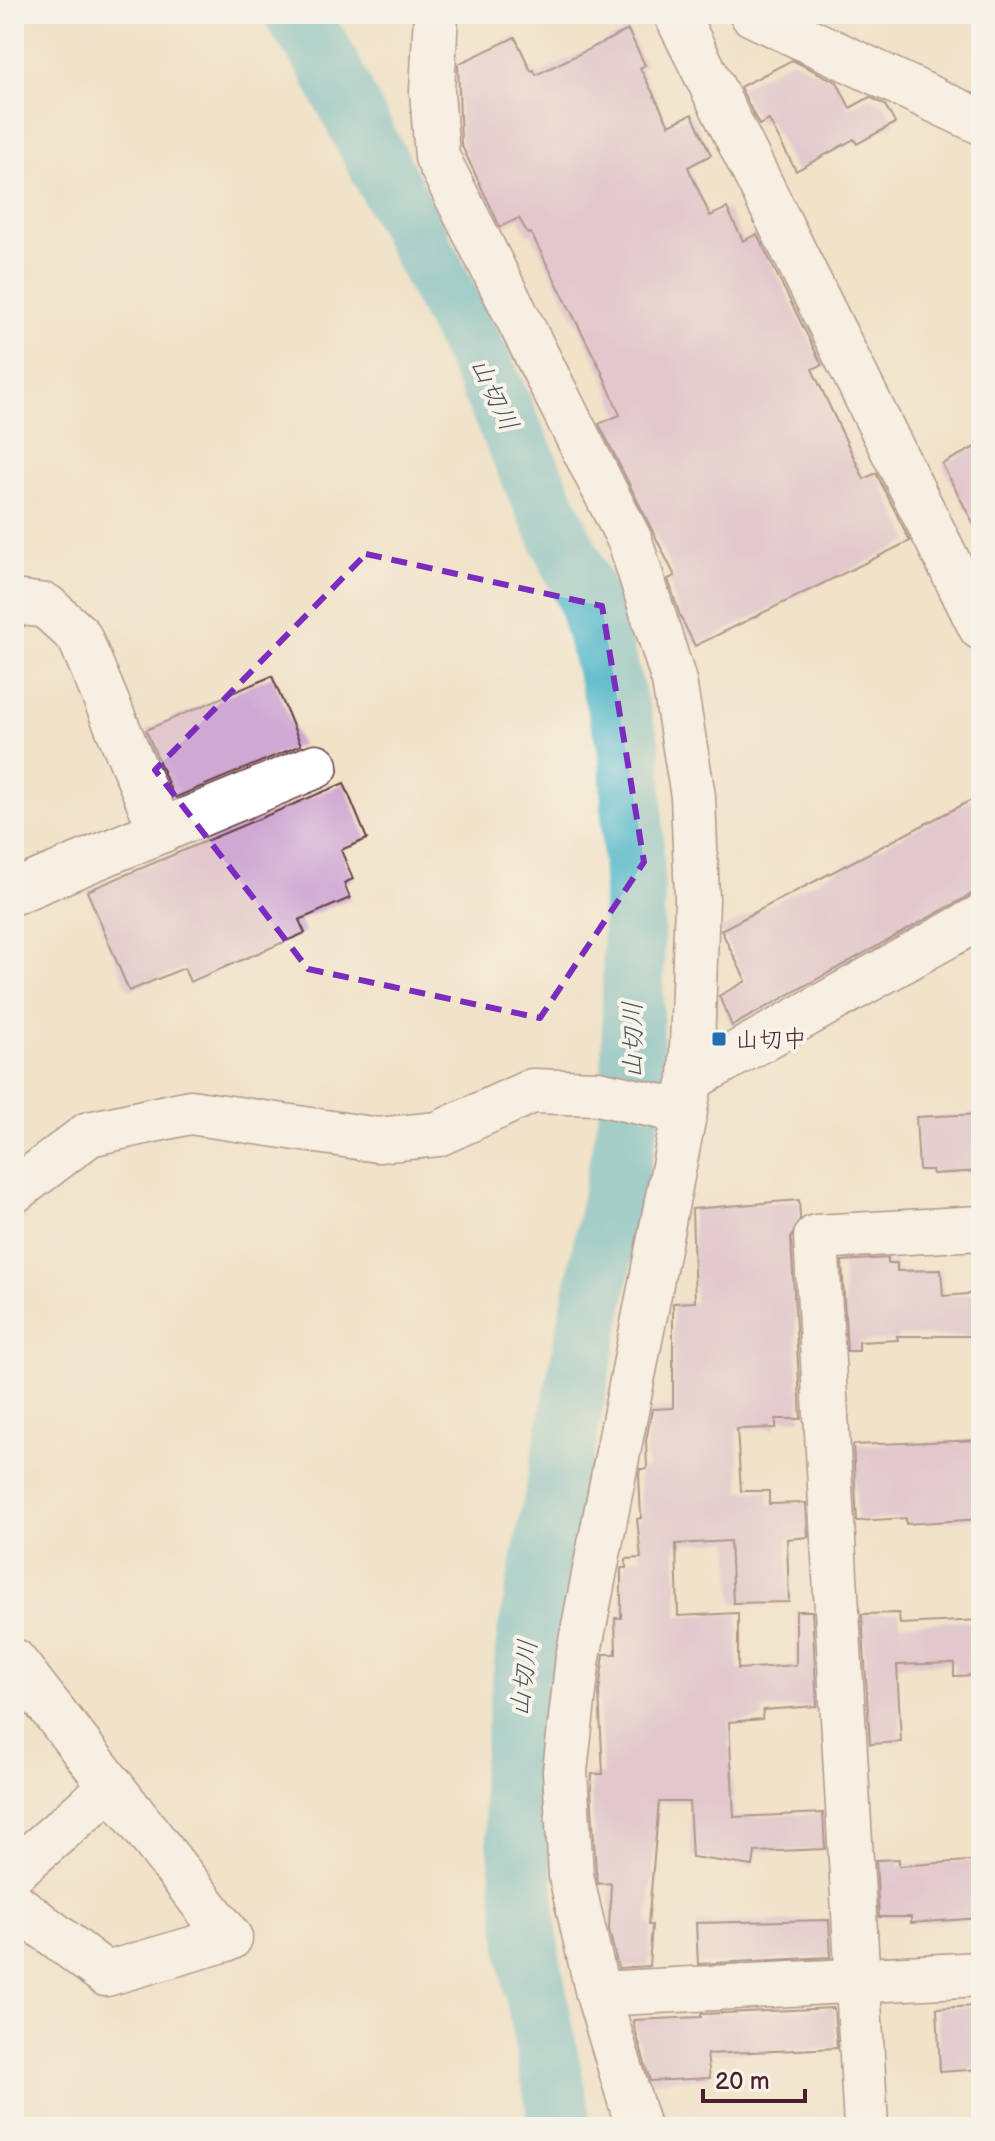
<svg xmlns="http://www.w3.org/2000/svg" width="995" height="2141" font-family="'Balsamiq Sans','Klee One',sans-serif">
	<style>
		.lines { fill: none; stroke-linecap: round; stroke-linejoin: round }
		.river { stroke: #4ab4c7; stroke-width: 62 }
		.building { fill: #cfa9d3 }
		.minor-casing { stroke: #633c43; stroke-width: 47 }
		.minor { stroke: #fff; stroke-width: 44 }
		.marked { fill: none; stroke: #7b2cbf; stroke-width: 6; stroke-dasharray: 16 10; stroke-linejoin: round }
		.poi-dot { fill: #1f6fb2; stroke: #f7f3e8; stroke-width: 3 }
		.labels { text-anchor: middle; stroke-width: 8; stroke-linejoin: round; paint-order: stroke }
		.poi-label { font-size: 24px; fill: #4a1f2b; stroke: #f7f3e8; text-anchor: start }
		.water-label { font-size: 26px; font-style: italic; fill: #4a5362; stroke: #f7f3e8 }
	</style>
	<rect width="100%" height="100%" fill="#f7f3e8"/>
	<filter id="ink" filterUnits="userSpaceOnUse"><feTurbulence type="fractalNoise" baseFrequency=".0125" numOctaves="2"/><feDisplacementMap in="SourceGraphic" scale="16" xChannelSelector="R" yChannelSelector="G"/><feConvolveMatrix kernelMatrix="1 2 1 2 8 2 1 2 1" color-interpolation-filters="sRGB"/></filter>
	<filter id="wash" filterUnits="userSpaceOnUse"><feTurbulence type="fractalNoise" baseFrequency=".006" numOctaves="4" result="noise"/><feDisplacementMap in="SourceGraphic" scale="32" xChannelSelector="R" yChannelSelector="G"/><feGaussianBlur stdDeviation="1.8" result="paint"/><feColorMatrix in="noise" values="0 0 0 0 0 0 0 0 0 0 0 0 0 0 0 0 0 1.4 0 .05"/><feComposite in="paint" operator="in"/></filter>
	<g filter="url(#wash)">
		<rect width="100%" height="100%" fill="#f1e2c8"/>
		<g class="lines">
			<path class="river" d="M295,14L322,53L483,368L588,599L630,751L634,879L632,1101L528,1634L512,1779L529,1957L561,2127"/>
		</g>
		<g id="blocks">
			<path class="building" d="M628,30L645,65L640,68L669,125L692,114L711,155L688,167L710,216L727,208L743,241L757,234L822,365L812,369L864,479L876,473L910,541L695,646L680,616L668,579L675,576L599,424L620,415L601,370L531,233L528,234L519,218L500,227L461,144L458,64L515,37L531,71L534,70L536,75Z
				M792,60L837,82L850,108L870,97L885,105L895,123L857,144L854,139L796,171L769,120L759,125L740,87Z
				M981,444V538L942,464Z
				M272,676L301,745L174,798L146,730Z
				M344,783L367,839L341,850L353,879L344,883L350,898L299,920L305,933L190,982L184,968L129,991L87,891Z
				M981,795V889L732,1026L719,996L746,981L721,930Z
				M981,1114V1171L933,1174L932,1170H919L916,1117Z
				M799,1200L800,1219L791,1238L801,1419H776V1428L737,1429L741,1491H769V1504L806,1503L808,1537L787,1539L789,1602L733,1603L730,1541L676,1544L678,1616L738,1613V1669L796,1665V1611H812L817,1706L763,1710L762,1719L729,1722L734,1817L823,1813L825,1849L755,1852L753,1866L692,1857L689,1802H659L648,1925H652L649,1966L618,1968L609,1930L611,1883L598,1884L596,1872L591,1790L592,1774H603L599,1692L604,1654H616L615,1618H621V1568H626V1559L641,1558L637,1519L641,1518L639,1474L640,1469H647L646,1441L652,1409L673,1408V1303L695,1302L692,1209Z
				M888,1258V1263H897V1271L941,1270L943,1296L981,1293V1336H897L898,1340L859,1342V1351H847L842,1261Z
				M981,1440V1519L906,1524V1518L857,1521L853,1445Z
				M899,1613L900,1624L981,1620V1675L954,1676V1663L897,1665L901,1742L870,1744L862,1614Z
				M899,1859V1866L981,1860V1918L911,1923V1917H879L876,1860Z
				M829,1920L831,1957L698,1964L696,1923Z
				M975,2006L976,2021H981V2069L940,2072L937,2008Z
				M834,2008L837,2048L707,2054L710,2078L650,2081L634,2026V2020L701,2017V2014Z"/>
		</g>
	</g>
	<g filter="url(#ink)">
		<use href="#blocks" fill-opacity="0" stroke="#633c43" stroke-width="2"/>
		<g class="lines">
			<g class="minor-casing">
				<path id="minor" d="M436,14L432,91L437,157L630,541L674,681L693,796L697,899L691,1079L578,1657L565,1771L571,1876L598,1994L638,2127
					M676,14L981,628
					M752,14L981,122
					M14,602L46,606L79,636L161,831
					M14,892L316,766
					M691,1079L981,917
					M14,1191L89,1134L190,1112L378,1140L438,1134L532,1091L598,1093L685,1112
					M14,1661L230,1938L106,1974L14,1904
					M14,1871L112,1786
					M598,1994L981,1974
					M866,2127L816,1237L981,1228"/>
			</g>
			<use href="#minor" class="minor"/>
		</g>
	</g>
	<path d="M0 0H995V2141H0ZM366,554L602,606L644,862L540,1018L308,969L155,770Z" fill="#f1e2c8" fill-opacity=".55" fill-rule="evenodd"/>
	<path class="marked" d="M366,554L602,606L644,862L540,1018L308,969L155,770Z"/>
	<rect class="poi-dot" x="711" y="1031" width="16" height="16" rx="4"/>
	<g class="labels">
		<g class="poi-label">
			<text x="735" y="1047">山切中</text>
		</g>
		<g class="water-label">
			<text transform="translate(495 394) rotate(65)" y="9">山切川</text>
			<text transform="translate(632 1040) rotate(-90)" y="9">山切川</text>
			<text transform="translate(523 1678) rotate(-83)" y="9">山切川</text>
		</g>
	</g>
	<rect width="995" height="2141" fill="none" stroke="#f7f3e8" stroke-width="48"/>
	<path d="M703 2089v12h102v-12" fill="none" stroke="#4a1f2b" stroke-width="4"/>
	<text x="715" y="2089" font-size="24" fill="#4a1f2b" stroke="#f7f3e8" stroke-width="6" paint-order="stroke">20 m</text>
</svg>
